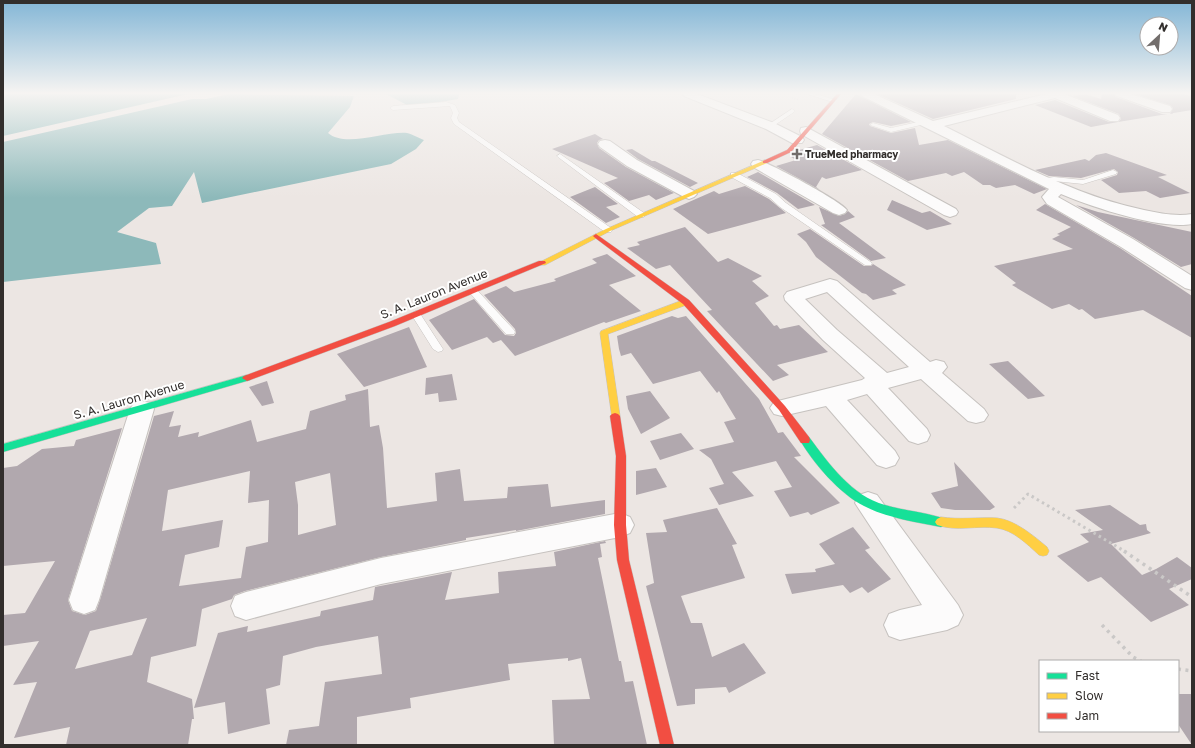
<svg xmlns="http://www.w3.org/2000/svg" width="1195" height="748" font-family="'Golos Text',sans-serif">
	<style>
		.water { fill: #8db9ba }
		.building { fill: #b1a8ae; fill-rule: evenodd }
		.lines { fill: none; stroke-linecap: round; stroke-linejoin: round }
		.lane-casing { stroke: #c6c2bf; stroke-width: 1 }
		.street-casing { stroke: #c6c2bf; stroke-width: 2 }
		.fast-casing { stroke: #c6c2bf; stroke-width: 1 }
		.slow-casing { stroke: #c6c2bf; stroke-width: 1 }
		.jam-casing { stroke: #c6c2bf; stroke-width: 1 }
		.path-far2 { stroke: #cac8c7; stroke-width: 1.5; stroke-dasharray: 1 1.5; stroke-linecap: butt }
		.path-far1 { stroke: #cac8c7; stroke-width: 3; stroke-dasharray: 2.5 3.5; stroke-linecap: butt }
		.path { stroke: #cac8c7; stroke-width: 3.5; stroke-dasharray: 3 4.5; stroke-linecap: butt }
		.lane { fill: #fcfbfb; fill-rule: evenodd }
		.street { fill: #fcfbfb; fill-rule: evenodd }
		.fast { fill: #16e098; fill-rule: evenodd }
		.slow { fill: #ffcf43; fill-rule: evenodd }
		.jam { fill: #f24e42; fill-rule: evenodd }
		.poi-dot { fill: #736e6c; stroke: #fff; stroke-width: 1.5 }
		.labels { text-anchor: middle; stroke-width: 4; stroke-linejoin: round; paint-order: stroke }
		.far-poi-label { font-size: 10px; font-weight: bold; fill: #322e2c; stroke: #fff; text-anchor: start }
		.street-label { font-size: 12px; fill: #322e2c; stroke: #fff }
	</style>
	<rect width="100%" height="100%" fill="#ece6e3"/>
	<path class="water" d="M3,94H188L3,136Z
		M229,94L354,96L350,107L328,133C345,148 385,131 407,133C412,134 419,138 424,140L416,149L391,164L202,203L194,172L172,206L149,208L117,232L156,243L161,264L3,282V142L192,99H206Z
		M386,94H459L458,99L429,104L407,105Z"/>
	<path class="building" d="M856,94L911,122L891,126L873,122L869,124L870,126L891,133L915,128L919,145L948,140L1047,189L1034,194L1015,185L996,188L990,185H983L964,172L952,176L946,173L908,181L822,134Z
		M877,94H1016V99L933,119Z
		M1085,94L1101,99L1102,94H1114L1116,97L1162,114H1170L1173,108L1170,105L1134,94H1183L1192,96V110L1118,122L1121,119L1119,114L1072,96Z
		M1055,100L1109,122H1118L1091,127L1035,105Z
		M595,134L603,139L599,140L597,143L599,148L626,167L674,193L656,200L649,195L629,201L604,183L618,178L552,149Z
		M817,145L862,170L826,179L822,177L816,187L820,190L776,166L796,160L791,157L799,150Z
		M632,149L652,161H655L698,183L690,187L638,159L626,150Z
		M1106,153L1167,175L1158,177L1190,193L1160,198L1146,191L1119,193L1101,180L1117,175L1118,172L1114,169L1081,178L1049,176L1035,170L1085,159L1089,161L1096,155Z
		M758,172L815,205L798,209L777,193L747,177Z
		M745,186L769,199L786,213L708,234L673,209L714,191L719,194Z
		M595,187L618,204L606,207L620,217L606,223L570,197Z
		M892,200L922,213L930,211L952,224L927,230L887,210Z
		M1045,204L1120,248L1192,296V338L1143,310L1095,319L1082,309L1079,310L1069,304L1052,309L1012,285L1016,283L994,266L1073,249L1052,239L1060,235L1057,234L1071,227L1036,210Z
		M1076,205L1098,212L1192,232V264L1181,267L1134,238Z
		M819,207L839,216L845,214L848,211L855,217L839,223L886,258L871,261L821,225L825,224Z
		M685,227L718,262L728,258L762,276L752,281L769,296L755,303L774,326L777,325L780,329L799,325L828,352L777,365L789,375L773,381L707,311L712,310L670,265L656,269L627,248L640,245L637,242Z
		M810,229L864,266H871L873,264L906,285L892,290L897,294L873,300L866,294L862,293L816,257L806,242L797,234Z
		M607,254L636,276L609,285L641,311L606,323L604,322L515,356L501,340L493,343L487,337L452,350L429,320L474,299L505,335L514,336L516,333L515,329L484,295L506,286L514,292L556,281L554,279L597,263L592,259Z
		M672,316L678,318L686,316L759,399L778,433L783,432L801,456L794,457L840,503L811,515L808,512L790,517L774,491L792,487L776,461L732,472L754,496L719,505L709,488L724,484L711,459L699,450L734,442L724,422L736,419L719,391L717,393L700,371L653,384L631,353L621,356L619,349L617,336Z
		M409,327L427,367L364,387L337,354Z
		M1008,361L1045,396L1028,399L989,364Z
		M452,374L457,400L439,402L438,393L425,395L426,378Z
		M267,381L274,403L262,406L249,387Z
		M368,389L370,427L379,425L383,448L387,508L437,501L435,473L460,469L464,501L507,498L508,487L548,484L551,507L605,500V514L516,531V530L466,538V540L381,557L245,591L234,595L232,599L202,609L196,646L151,657L147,682L192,699L194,719H192L188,745H66L70,727L14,738L37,682L13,685L39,641L3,646V615L25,613L55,561L3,566V468L17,466L42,449L74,446L76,440L122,428L68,600L72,611L85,615L96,611L100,600L154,416L174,411L169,427L181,425L178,437L199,432L198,437L251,420L257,442L306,429L310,411L346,400L345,395ZM250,471L248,503L269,500L268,542L246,547L241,578L179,586L185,555L219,547L223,520L162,531L168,490ZM330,473L336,525L298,535V505L295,482ZM147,618L132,655L75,669L90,631Z
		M650,391L670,418L641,434L628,409L626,396Z
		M681,433L694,449L660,460L650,441Z
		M954,462L995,507L990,510H955L941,508L931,493L958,486Z
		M656,468L667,487L636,495V471Z
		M1110,505L1140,525L1146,524L1147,530L1151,533L1111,544L1142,575L1156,569L1177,557L1192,568V579L1169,589L1189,605L1151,622L1101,577L1088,582L1057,556L1089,542L1080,534L1103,530L1075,510Z
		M717,508L737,544L732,545L745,578L681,596L691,623H702L712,657L744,643L766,673L729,693L726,687L695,689V704L677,706L646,586L654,583L646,533L667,532L663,520Z
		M853,527L870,548L865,550L891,579L868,593L862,587L850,593L843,585L792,594L785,574L816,572L815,569L835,564L819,544Z
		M605,541L606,543L600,544L602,557L598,558L619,661H621L625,682L633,681L647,745H554L552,700L590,699L581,658L568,661V658L508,664L510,680L410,698L411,708L357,717V745H286L289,730L319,726L325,682L382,674L378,636L316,647L283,656L280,685L266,689L270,724L228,734L225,702L194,708L218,633L248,626L247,632L320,616L321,611L373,600L375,587L452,572L445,600L499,593L498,572L556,566L554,552Z
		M1178,694H1192V745L1178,724Z"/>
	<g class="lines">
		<g class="lane-casing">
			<path id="lane" d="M807,94H815L836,100L833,102Z
				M446,102L455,105L459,113L457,118L459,122L611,228L612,230L611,232H605L454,124L451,118L453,113L450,106L393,110L390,108L393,106Z
				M792,109L795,111L794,112L772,127H768V125Z
				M927,120L930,122L929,123L891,132L870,125L873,123L891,128Z
				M560,154L644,213V217H638L558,157L557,156Z
				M1113,170L1117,172L1116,174L1083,184L1054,181L1043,183L1039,181L1040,179L1054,177L1083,180Z
				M731,173H737L776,194L786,203L872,263L871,265H865L780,207L770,198L731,177Z
				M473,288L476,289L514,330L515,332L514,334H506L470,293L468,291L470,289Z
				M416,311L419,312L443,349L442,351L438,352L433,349L411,314Z"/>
		</g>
		<g class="street-casing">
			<path id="street" d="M682,94H697L774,123L802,137L804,140L802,143H792L766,129L684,96Z
				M860,94H874L933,121L1046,94H1064L1118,115L1120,118L1118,121H1110L1055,98L944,126C1008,158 1072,195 1144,210C1160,213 1176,217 1192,214V224C1160,230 1092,207 1061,194L1058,197L1133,239L1192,276V290L1185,288L1121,247L1047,204L1042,197L1049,189L862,96Z
				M1115,94H1131L1170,106L1172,109L1170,112H1162L1117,96Z
				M806,127L956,209L958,212L956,215L950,217L944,215L801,134L800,131L801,128Z
				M605,140L610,141L637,160L694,191L697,194L694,197L689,199L684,197L627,166L600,147L598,144L600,141Z
				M758,160C770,163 841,201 847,210L845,213L839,215L833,213L753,167L751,164L753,161Z
				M830,279L837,281L930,362L936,360L944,362L947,367L942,373L984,409L988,415L984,421L976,423L968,421L921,379L888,388L927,429L930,435L927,441L918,444L909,441L867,394L847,400L895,451L899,458L895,465L886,468L877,465L826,406L782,416L774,414L770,408L774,402L862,380L865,378L823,340L785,300L784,296L787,292ZM827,292L909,367L887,373L837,330L805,299Z
				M142,401L150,403L154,409L99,600L95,610L84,614L73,610L69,600L130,409L134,403Z
				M868,492L877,495L958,605L963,615L958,625L947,630L900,640L889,636L884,625L889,614L900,610L922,605L855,503L859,495Z
				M620,513L630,517L634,525L630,533L620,537L381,584L246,620L235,616L231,606L235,596L246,592L381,558Z"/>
		</g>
		<g class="fast-casing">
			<path id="fast" d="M247,375L252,378L250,380L3,452V444Z
				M805,436L809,437C829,464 852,496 885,505C905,511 926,512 945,519L947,522L945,525L941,527C916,522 887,518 864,506C840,494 813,463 800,440L801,437Z"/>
		</g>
		<g class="slow-casing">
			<path id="slow" d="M765,160L768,162L767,163L610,231L545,265H539L538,263L606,229Z
				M683,300H686L690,302L689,304L608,334L620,416L618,418H612L600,333L601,331Z
				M941,517C960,520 978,517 997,518C1015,520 1034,536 1047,547L1049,551L1047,555L1043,556L1039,555C1027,544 1013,530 997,528C977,525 957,532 937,525L935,522L937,519Z"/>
		</g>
		<g class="jam-casing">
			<path id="jam" d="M837,94H841L791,152L767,163H763V161L787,150Z
				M596,234L689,300L785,406L809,437L810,440L809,443H801L779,410L683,304L594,237L593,236Z
				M539,261H545L546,263L395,326L250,380L247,381L242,378L244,376L389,322Z
				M615,413L618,414L620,416L626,456V525L629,560L674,745H660L617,560L614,525L616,456L610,416L612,414Z"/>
		</g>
		<path class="path-far2" d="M792,98L799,100"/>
		<path class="path-far1" d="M1014,508L1028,494L1126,552"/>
		<path class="path" d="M1124,551L1192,597
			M1102,625L1133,657L1141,661
			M1178,669L1192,671"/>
		<use href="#lane" class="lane"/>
		<use href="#street" class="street"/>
		<use href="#fast" class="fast"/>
		<use href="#slow" class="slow"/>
		<use href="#jam" class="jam"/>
	</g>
	<linearGradient id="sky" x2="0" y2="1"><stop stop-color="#83b6d6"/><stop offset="0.47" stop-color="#f6f4f2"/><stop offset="1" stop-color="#f6f4f2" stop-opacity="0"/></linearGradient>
	<rect width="1195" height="198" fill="url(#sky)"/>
	<path class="poi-dot" d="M795 148h4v4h4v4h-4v4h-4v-4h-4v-4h4z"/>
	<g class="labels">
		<g class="far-poi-label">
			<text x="805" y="158">TrueMed pharmacy</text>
		</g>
		<g class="street-label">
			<text transform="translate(434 294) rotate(-22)" y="4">S. A. Lauron Avenue</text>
			<text transform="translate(129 400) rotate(-16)" y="4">S. A. Lauron Avenue</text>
		</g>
	</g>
	<rect width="1195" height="748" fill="none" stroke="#322e2c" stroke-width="8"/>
	<rect x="1039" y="660" width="140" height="72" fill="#ffffff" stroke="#adabab"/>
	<rect x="1047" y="673" width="20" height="6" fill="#16e098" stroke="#adabab"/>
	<text x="1075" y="680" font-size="12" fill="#322e2c">Fast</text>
	<rect x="1047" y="693" width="20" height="6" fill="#ffcf43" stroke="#adabab"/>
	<text x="1075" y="700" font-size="12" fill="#322e2c">Slow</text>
	<rect x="1047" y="713" width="20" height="6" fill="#f24e42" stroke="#adabab"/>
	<text x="1075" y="720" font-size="12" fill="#322e2c">Jam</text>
	<g transform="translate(1159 36) rotate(26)"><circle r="19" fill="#ffffff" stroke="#adabab"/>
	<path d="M0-3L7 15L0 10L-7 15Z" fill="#736e6c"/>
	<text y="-6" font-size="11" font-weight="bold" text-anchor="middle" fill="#322e2c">N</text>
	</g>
</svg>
